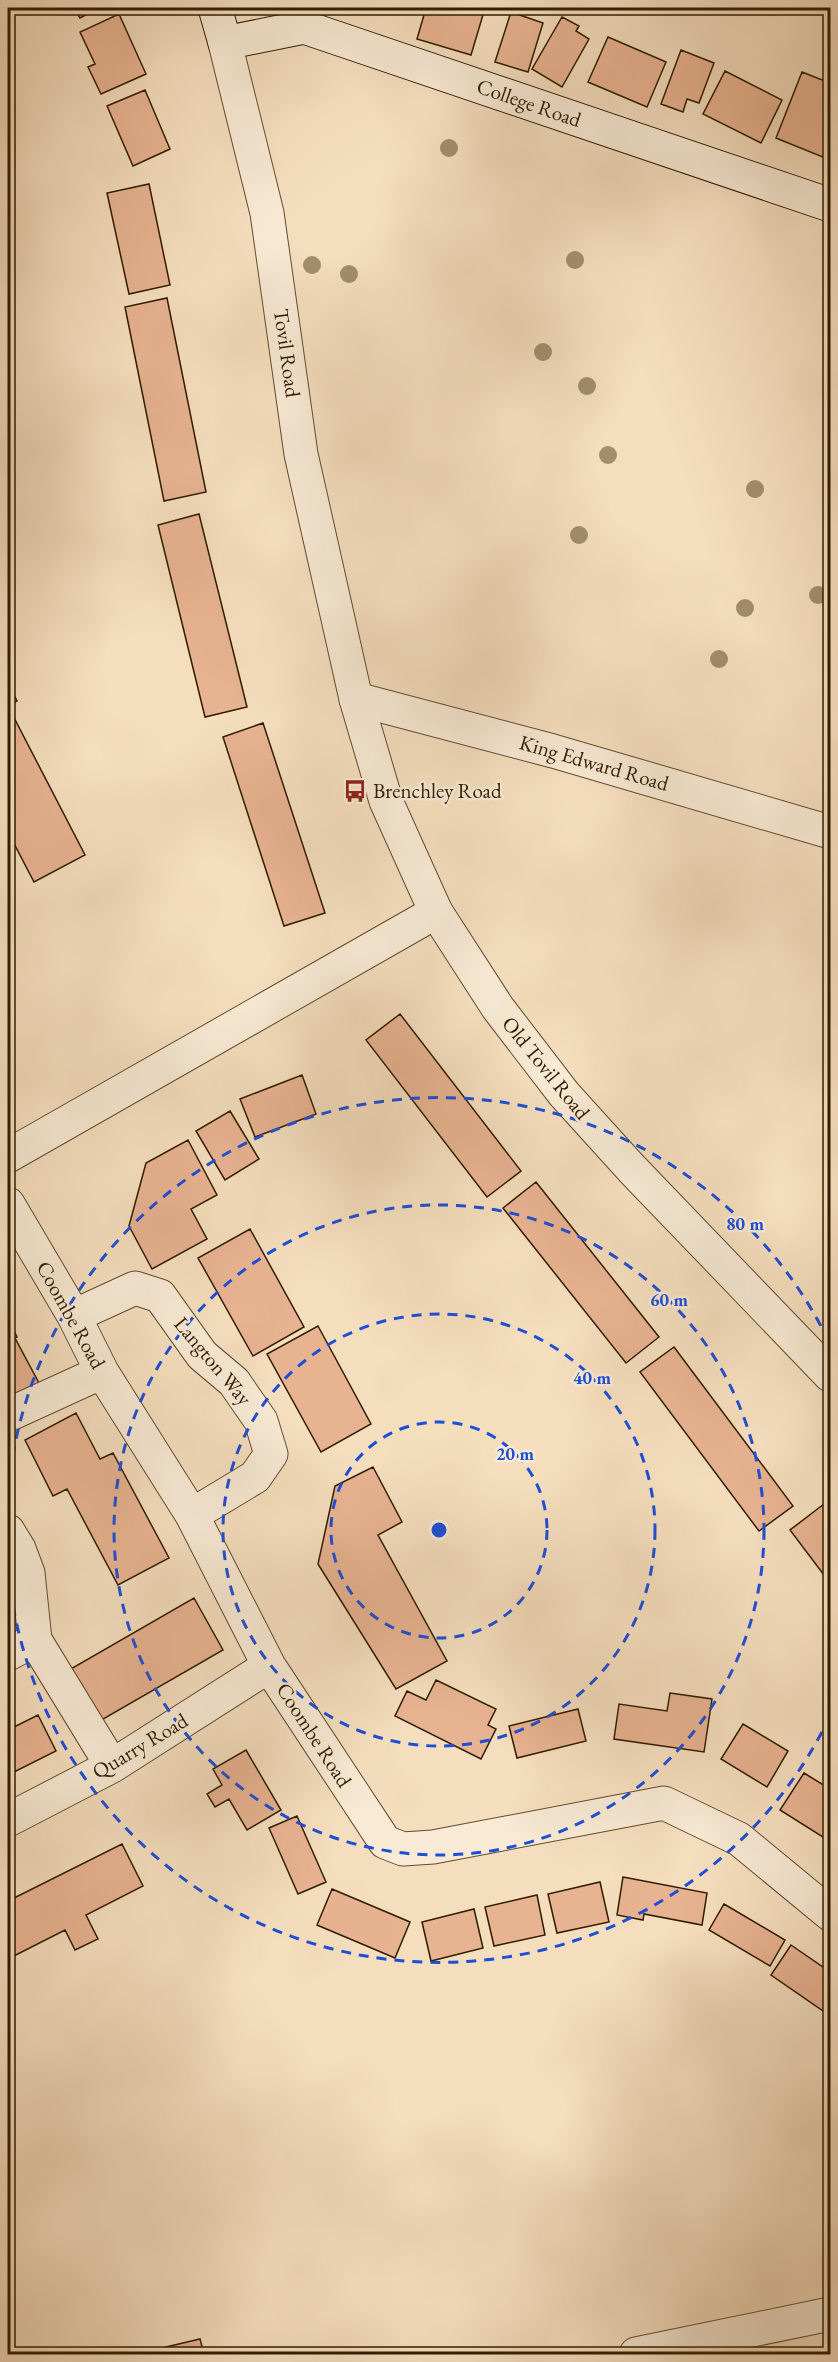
<svg xmlns="http://www.w3.org/2000/svg" width="838" height="2362" font-family="'EB Garamond',serif">
	<style>
		.building { fill: #e8b391; stroke: #2f1c01; stroke-width: 1.5 }
		.lines { fill: none; stroke-linecap: round; stroke-linejoin: round }
		.minor-casing { stroke: #604c30; stroke-width: 35 }
		.tertiary-casing { stroke: #604c30; stroke-width: 35 }
		.secondary-casing { stroke: #2f1c01; stroke-width: 35 }
		.minor { stroke: #f8ead5; stroke-width: 33 }
		.tertiary { stroke: #f8ead5; stroke-width: 33 }
		.secondary { stroke: #f8ead5; stroke-width: 33 }
		.tree { fill: #a18e6d }
		.ring { fill: none; stroke: #1d4ed8; stroke-width: 3; stroke-dasharray: 10 8 }
		.labels { text-anchor: middle; stroke-width: 5; stroke-linejoin: round; paint-order: stroke }
		.street-label { font-size: 21px; fill: #2f1c01; stroke: #f8ead5 }
		.poi-label { font-size: 21px; fill: #2f1c01; stroke: #f8ead5; text-anchor: start }
		.centre { fill: #1d4ed8; stroke: #f8ead5; stroke-width: 3 }
		.ring-label { font-size: 18px; text-anchor: middle; font-weight: bold; fill: #1d4ed8; stroke: #f8ead5; stroke-width: 5; stroke-linejoin: round; paint-order: stroke }
	</style>
	<rect width="100%" height="100%" fill="#f5debe"/>
	<filter id="stains"><feTurbulence type="fractalNoise" baseFrequency=".00333" numOctaves="4"/><feColorMatrix values="0 0 0 0 .2 0 0 0 0 .09 0 0 0 0 .02 0 0 0 .5 -.17"/></filter>
	<radialGradient id="worn" r=".72"><stop offset=".6" stop-color="#630" stop-opacity="0"/><stop offset="1" stop-color="#630" stop-opacity=".3"/></radialGradient>
	<path class="building" d="M74,8H99L80,18Z
		M426,8H485L471,55L417,39Z
		M511,12L543,23L528,72L495,62Z
		M119,14L146,74L101,94L88,67L95,64L80,32Z
		M562,17L579,26L576,31L589,39L562,87L532,69Z
		M608,37L666,62L647,107L588,82Z
		M681,50L714,63L699,103L687,99L683,112L661,104Z
		M725,71L782,100L761,143L703,114Z
		M802,72L830,83V160L776,138Z
		M145,90L170,149L133,166L107,106Z
		M149,184L170,285L129,294L107,193Z
		M167,298L206,492L164,501L125,307Z
		M199,514L247,707L205,717L158,525Z
		M8,683L17,701L8,706Z
		M8,706L85,855L34,882L8,832Z
		M263,723L325,913L284,926L223,737Z
		M400,1014L521,1171L487,1197L366,1040Z
		M302,1075L316,1114L255,1137L240,1099Z
		M230,1111L259,1159L225,1180L196,1131Z
		M188,1140L217,1195L191,1209L207,1239L152,1269L129,1226L146,1163Z
		M536,1182L659,1337L626,1363L503,1208Z
		M250,1229L304,1327L253,1356L198,1258Z
		M8,1318L17,1337L15,1338L40,1385L8,1402Z
		M318,1326L371,1424L321,1452L267,1354Z
		M674,1347L793,1506L759,1531L640,1372Z
		M76,1413L100,1459L113,1453L169,1558L118,1585L67,1489L53,1496L25,1440Z
		M373,1467L402,1522L378,1535L447,1661L396,1689L318,1564L335,1486Z
		M824,1504L830,1513V1583L790,1530Z
		M194,1598L223,1650L98,1722L69,1670Z
		M436,1680L496,1709L488,1725L496,1729L481,1759L395,1716L407,1691L426,1700Z
		M670,1693L712,1699L704,1752L614,1739L619,1704L667,1711Z
		M578,1709L586,1741L517,1758L509,1726Z
		M38,1715L56,1751L8,1775V1730Z
		M743,1724L788,1751L767,1787L721,1759Z
		M246,1750L281,1810L247,1830L229,1799L215,1807L207,1794L222,1785L213,1769Z
		M804,1773L830,1789V1831L826,1839L780,1810Z
		M297,1816L326,1882L298,1894L269,1828Z
		M122,1844L143,1886L86,1915L98,1939L75,1950L65,1930L8,1959V1901Z
		M623,1877L707,1893L702,1925L644,1914L643,1920L617,1915Z
		M600,1882L609,1922L557,1933L548,1894Z
		M332,1889L410,1922L395,1958L317,1925Z
		M537,1895L545,1935L494,1946L485,1907Z
		M724,1904L785,1940L770,1966L709,1930Z
		M474,1909L483,1948L431,1961L422,1922Z
		M791,1945L830,1972L829,2015L771,1975Z
		M200,2339L204,2354H146L145,2352Z"/>
	<g class="lines">
		<g class="minor-casing">
			<path id="minor" d="M356,699L553,751L830,832
				M8,1156L436,912
				M8,1204L74,1316L102,1372L192,1515L269,1666L385,1842L403,1849L433,1847L664,1803L739,1839L830,1914
				M74,1316L135,1288L160,1296L202,1355L234,1382L261,1421L271,1454L255,1477L192,1515
				M8,1415L102,1372
				M8,1531L19,1549L28,1573L35,1640L112,1766
				M8,1654L35,1640
				M8,1820L112,1766L269,1666
				M636,2354L830,2314"/>
		</g>
		<g class="tertiary-casing">
			<path id="tertiary" d="M225,43L267,213L301,454L356,699L386,801L436,912L498,1008L564,1094L632,1169L830,1375"/>
		</g>
		<g class="secondary-casing">
			<path id="secondary" d="M215,8L225,43L304,27L830,205"/>
		</g>
		<use href="#minor" class="minor"/>
		<use href="#tertiary" class="tertiary"/>
		<use href="#secondary" class="secondary"/>
	</g>
	<g class="tree">
		<circle cx="449" cy="148" r="9"/>
		<circle cx="575" cy="260" r="9"/>
		<circle cx="312" cy="265" r="9"/>
		<circle cx="349" cy="274" r="9"/>
		<circle cx="543" cy="352" r="9"/>
		<circle cx="587" cy="386" r="9"/>
		<circle cx="608" cy="455" r="9"/>
		<circle cx="755" cy="489" r="9"/>
		<circle cx="579" cy="535" r="9"/>
		<circle cx="818" cy="595" r="9"/>
		<circle cx="745" cy="608" r="9"/>
		<circle cx="719" cy="659" r="9"/>
	</g>
	<g class="ring">
		<circle cx="439" cy="1530" r="108"/>
		<circle cx="439" cy="1530" r="216"/>
		<circle cx="439" cy="1530" r="325"/>
		<path d="M830 1716A433 433 0 0 1 8 1568M8 1492A433 433 0 0 1 830 1344"/>
	</g>
	<defs>
		<g id="bus-bare" transform="scale(1.8)"><path d="M-5-6H5V4H4V6H2V4H-2V6H-4V4H-5ZM-3.5-4V0h7V-4ZM-3.5 1.2v1.5H-2V1.2ZM2 1.2v1.5H3.5V1.2Z" fill="#8f2418" stroke="#f8ead5" stroke-width="2.5" paint-order="stroke"/></g>
	</defs>
	<g fill-rule="evenodd">
		<use href="#bus-bare" x="355" y="791"/>
	</g>
	<g class="labels">
		<g class="street-label">
			<text transform="translate(529 103) rotate(19)" y="7">College Road</text>
			<text transform="translate(287 353) rotate(82)" y="7">Tovil Road</text>
			<text transform="translate(594 763) rotate(16)" y="7">King Edward Road</text>
			<text transform="translate(546 1068) rotate(51)" y="7">Old Tovil Road</text>
			<text transform="translate(71 1315) rotate(61)" y="7">Coombe Road</text>
			<text transform="translate(213 1361) rotate(50)" y="7">Langton Way</text>
			<text transform="translate(314 1735) rotate(57)" y="7">Coombe Road</text>
			<text transform="translate(140 1746) rotate(-31)" y="7">Quarry Road</text>
		</g>
		<g class="poi-label">
			<text x="373" y="798">Brenchley Road</text>
		</g>
	</g>
	<circle cx="439" cy="1530" r="9" class="centre"/>
	<g class="ring-label">
		<text x="745" y="1230">80 m</text>
		<text x="669" y="1306">60 m</text>
		<text x="592" y="1384">40 m</text>
		<text x="515" y="1460">20 m</text>
	</g>
	<rect width="838" height="2362" fill="none" stroke="#f5debe" stroke-width="30"/>
	<rect x="9" y="9" width="820" height="2344" fill="none" stroke="#2f1c01" stroke-width="3"/>
	<rect x="15" y="15" width="808" height="2332" fill="none" stroke="#2f1c01" stroke-width="1.5"/>
	<rect width="100%" height="100%" filter="url(#stains)"/>
	<rect width="100%" height="100%" fill="url(#worn)"/>
</svg>
